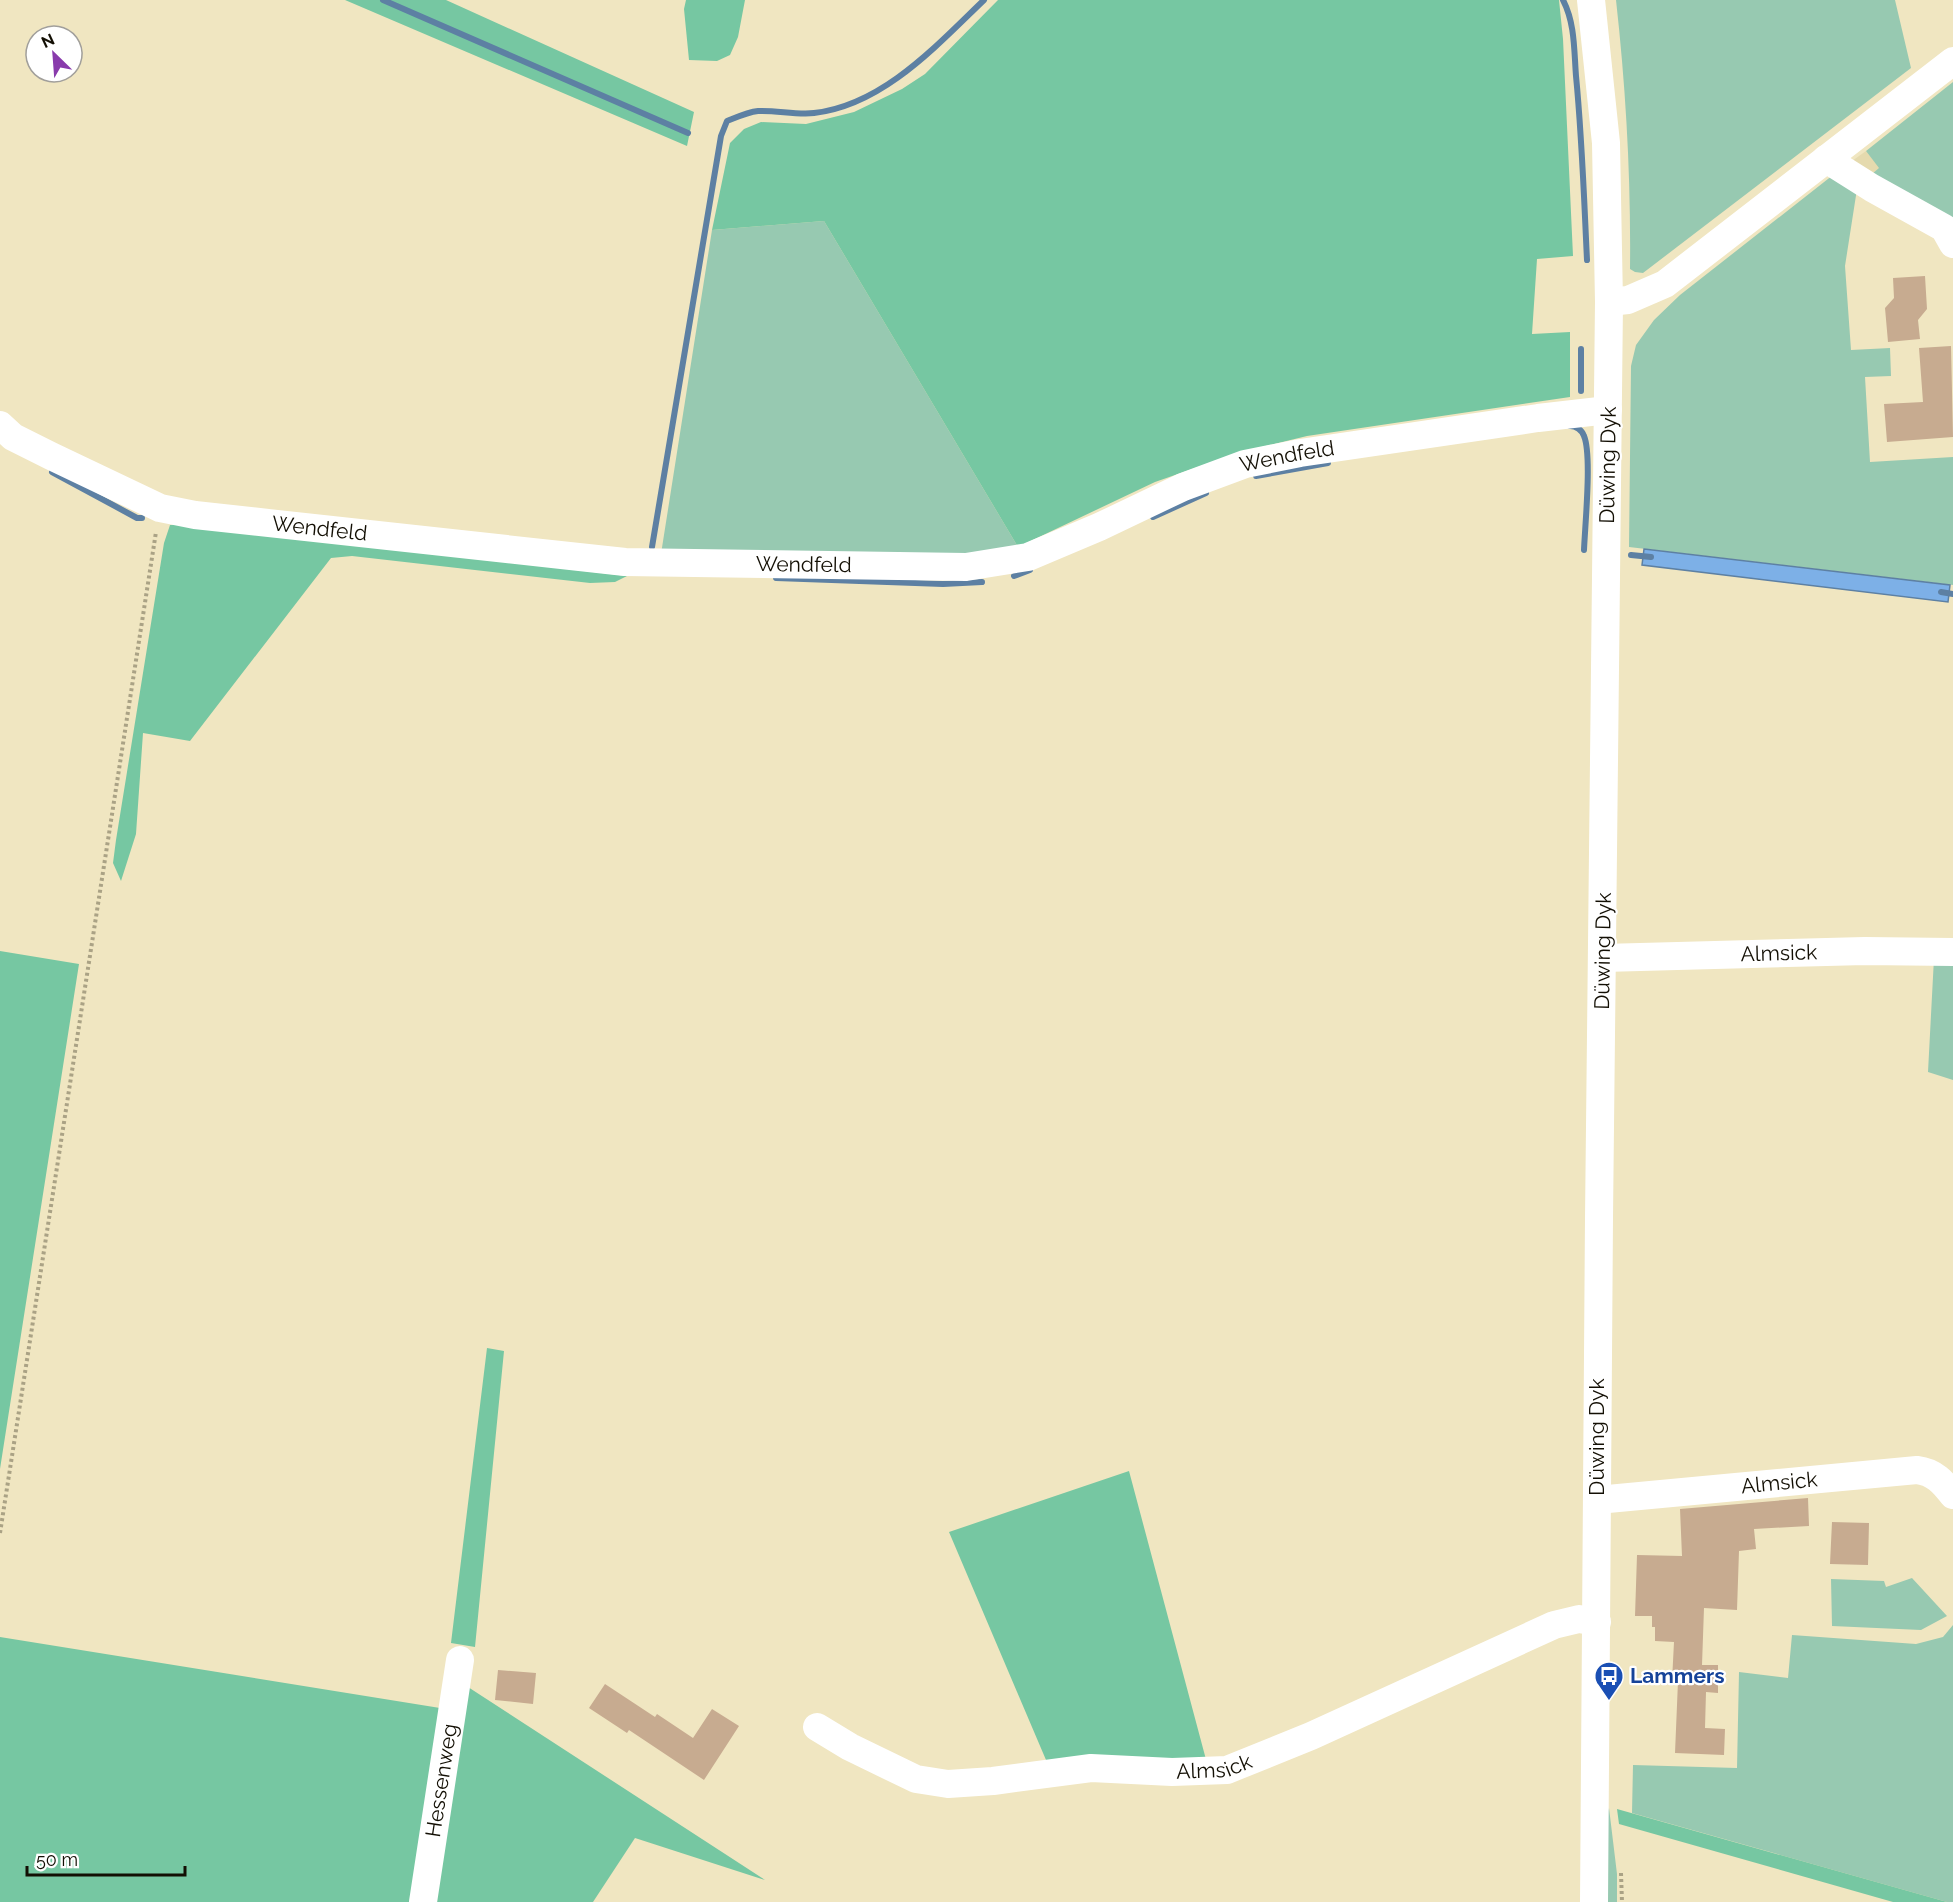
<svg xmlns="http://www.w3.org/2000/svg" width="1953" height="1902" font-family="Raleway,sans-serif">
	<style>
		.built { fill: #e5daae }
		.green { fill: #97c9b1 }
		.forest { fill: #76c7a2 }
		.water { fill: #7db0e7; stroke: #5d80a3; stroke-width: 1.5 }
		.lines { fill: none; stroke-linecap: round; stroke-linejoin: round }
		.stream { stroke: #5d80a3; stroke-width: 6 }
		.building { fill: #c7ab90 }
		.path { stroke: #aaa285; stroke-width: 4; stroke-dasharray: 3 3; stroke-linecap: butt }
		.minor { stroke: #fff; stroke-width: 28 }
		.labels { text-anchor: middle; stroke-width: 4.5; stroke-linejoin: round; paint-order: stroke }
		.street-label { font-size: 21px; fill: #130f04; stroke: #fff }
		.transit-label { font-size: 21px; font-weight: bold; fill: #164399; stroke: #fff; text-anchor: start }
	</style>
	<rect width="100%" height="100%" fill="#f0e6c1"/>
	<path class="built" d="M1866,151L1880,168L1865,180L1852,161Z"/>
	<path class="green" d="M1616,0H1895L1911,68L1643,273L1635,272L1630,269C1631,178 1626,90 1616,0Z
		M1953,82V227L1865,180L1879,168L1866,151Z
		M1833,175L1857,189L1845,266L1851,350L1890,348L1891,376L1865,377L1870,462L1953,457V585L1629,547L1631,366L1636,345L1654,320L1680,295Z
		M824,221L1018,547L946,558L661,554L712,230Z
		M1934,958H1953V1080L1928,1072Z
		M1912,1578L1947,1616L1921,1630L1832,1626L1831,1579L1884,1581L1886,1587Z
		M1953,1625V1902H1947L1632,1813L1633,1765L1737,1768L1739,1672L1788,1678L1792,1635L1916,1644L1943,1637Z
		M1609,1808L1617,1874V1902H1603L1604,1822Z"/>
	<path class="forest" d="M345,0H446L694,112L687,146Z
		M686,0H745L738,37L730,55L717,61L689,60L684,9Z
		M998,0H1559L1563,39L1573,256L1537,259L1532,334L1570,332V397L1307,436L1241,452L1155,482L1018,547L824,221L712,230L730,143L744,129L761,122L806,124L854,112L902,89L925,74Z
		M188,524L627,576L615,582L590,583L352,556L331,558L190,741L143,733L136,834L121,881L113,863L116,840L164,543L170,525Z
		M0,951L79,964L0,1469Z
		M487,1348L504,1351L475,1647L451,1643Z
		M1129,1471L1208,1767H1049L949,1532Z
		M0,1637L440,1708L412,1902H0Z
		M468,1687L765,1880L635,1838L593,1902H436Z
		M1617,1809L1947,1902H1893L1619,1824Z"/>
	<path class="water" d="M1644,549L1950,585L1948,602L1642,565Z"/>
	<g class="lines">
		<path class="stream" d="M383,0L688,133
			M1563,0C1575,23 1574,50 1576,76C1582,137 1584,198 1587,260
			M1581,349V391
			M1570,426C1576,426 1582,430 1584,436C1592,455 1585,525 1584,550
			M52,472L137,518H142
			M1256,476L1328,463
			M1153,517L1206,493
			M652,547L721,136L727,121C737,117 748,112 758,111C776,110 796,115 814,113C883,105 936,46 984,0
			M1631,555L1651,557
			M1014,576L1030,570
			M776,578L943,584L982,582
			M1941,592L1953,594"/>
	</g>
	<path class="building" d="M1925,276L1927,309L1918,320L1920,339L1888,342L1885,308L1894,298L1893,278Z
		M1951,346L1953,437L1887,442L1884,404L1923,402L1919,348Z
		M1808,1498L1809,1526L1754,1529L1756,1549L1739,1551L1737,1610L1704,1608L1702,1665H1718V1693L1706,1692L1705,1728L1725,1729L1724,1755L1675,1753L1678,1681H1672L1674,1642L1655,1641V1627H1652V1616H1635L1637,1555L1682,1556L1680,1509Z
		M1832,1522L1869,1523L1868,1565L1830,1564Z
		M498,1670L536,1673L533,1704L495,1700Z
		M605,1684L655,1717L657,1714L693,1738L712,1709L739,1726L704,1780L629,1730L627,1733L589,1708Z"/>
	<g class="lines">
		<path class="path" d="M0,1533L156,532
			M1621,1873L1622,1902"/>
		<g class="minor">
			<path d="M1591,0L1606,143L1609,302L1599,1218L1594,1902"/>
			<path d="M1826,159L1872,188L1944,228L1953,244"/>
			<path d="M1609,302L1628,300L1665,284L1953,61"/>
			<path id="s1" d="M0,425L13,437L51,456L160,508L195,515L625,562L966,567L1028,557L1099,527L1183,487L1245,464L1300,453L1538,418L1608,410"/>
			<path id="s2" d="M1603,958L1865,951L1953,952"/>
			<path id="s3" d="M1597,1500L1917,1470C1934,1472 1943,1482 1953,1495"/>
			<path id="s4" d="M817,1727L850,1747L916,1779L948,1784L993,1781L1091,1768L1172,1772L1227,1770L1311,1736L1554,1625L1579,1619L1597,1622"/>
			<path id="s5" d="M423,1902L460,1660"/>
		</g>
	</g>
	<defs>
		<g id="bus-pin" transform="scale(1.5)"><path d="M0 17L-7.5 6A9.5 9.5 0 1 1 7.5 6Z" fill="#1a4fb4" stroke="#fff"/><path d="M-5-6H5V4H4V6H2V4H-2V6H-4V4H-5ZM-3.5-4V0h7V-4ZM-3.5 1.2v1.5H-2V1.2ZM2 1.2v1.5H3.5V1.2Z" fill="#fff"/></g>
	</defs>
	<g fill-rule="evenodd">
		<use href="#bus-pin" x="1609" y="1676"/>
	</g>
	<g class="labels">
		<g class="street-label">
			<text dy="7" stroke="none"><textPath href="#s1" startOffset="1332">Wendfeld</textPath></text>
			<text transform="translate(1608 465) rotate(-89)" y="7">Düwing Dyk</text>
			<text dy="7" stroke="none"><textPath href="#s1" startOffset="342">Wendfeld</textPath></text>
			<text dy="7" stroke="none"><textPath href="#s1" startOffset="828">Wendfeld</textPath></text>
			<text transform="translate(1603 951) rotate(-89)" y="7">Düwing Dyk</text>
			<text dy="7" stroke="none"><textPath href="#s2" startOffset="176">Almsick</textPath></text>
			<text transform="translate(1597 1437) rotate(-90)" y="7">Düwing Dyk</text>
			<text dy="7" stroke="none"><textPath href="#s3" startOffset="183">Almsick</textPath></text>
			<text dy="7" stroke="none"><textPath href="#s4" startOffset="412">Almsick</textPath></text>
			<text dy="7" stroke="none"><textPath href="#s5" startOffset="123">Hessenweg</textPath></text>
		</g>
		<g class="transit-label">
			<text x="1630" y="1683">Lammers</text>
		</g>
	</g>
	<g transform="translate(54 54) rotate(335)"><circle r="28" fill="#ffffff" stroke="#a19f9b" stroke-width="1.5"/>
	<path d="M0-4.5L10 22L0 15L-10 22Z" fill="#893bac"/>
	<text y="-9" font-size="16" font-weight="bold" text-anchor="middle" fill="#130f04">N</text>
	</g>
	<path d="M27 1866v9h158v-9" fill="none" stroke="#130f04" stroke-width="3"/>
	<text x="36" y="1866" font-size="18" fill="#130f04" stroke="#ffffff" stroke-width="4.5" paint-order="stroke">50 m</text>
</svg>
